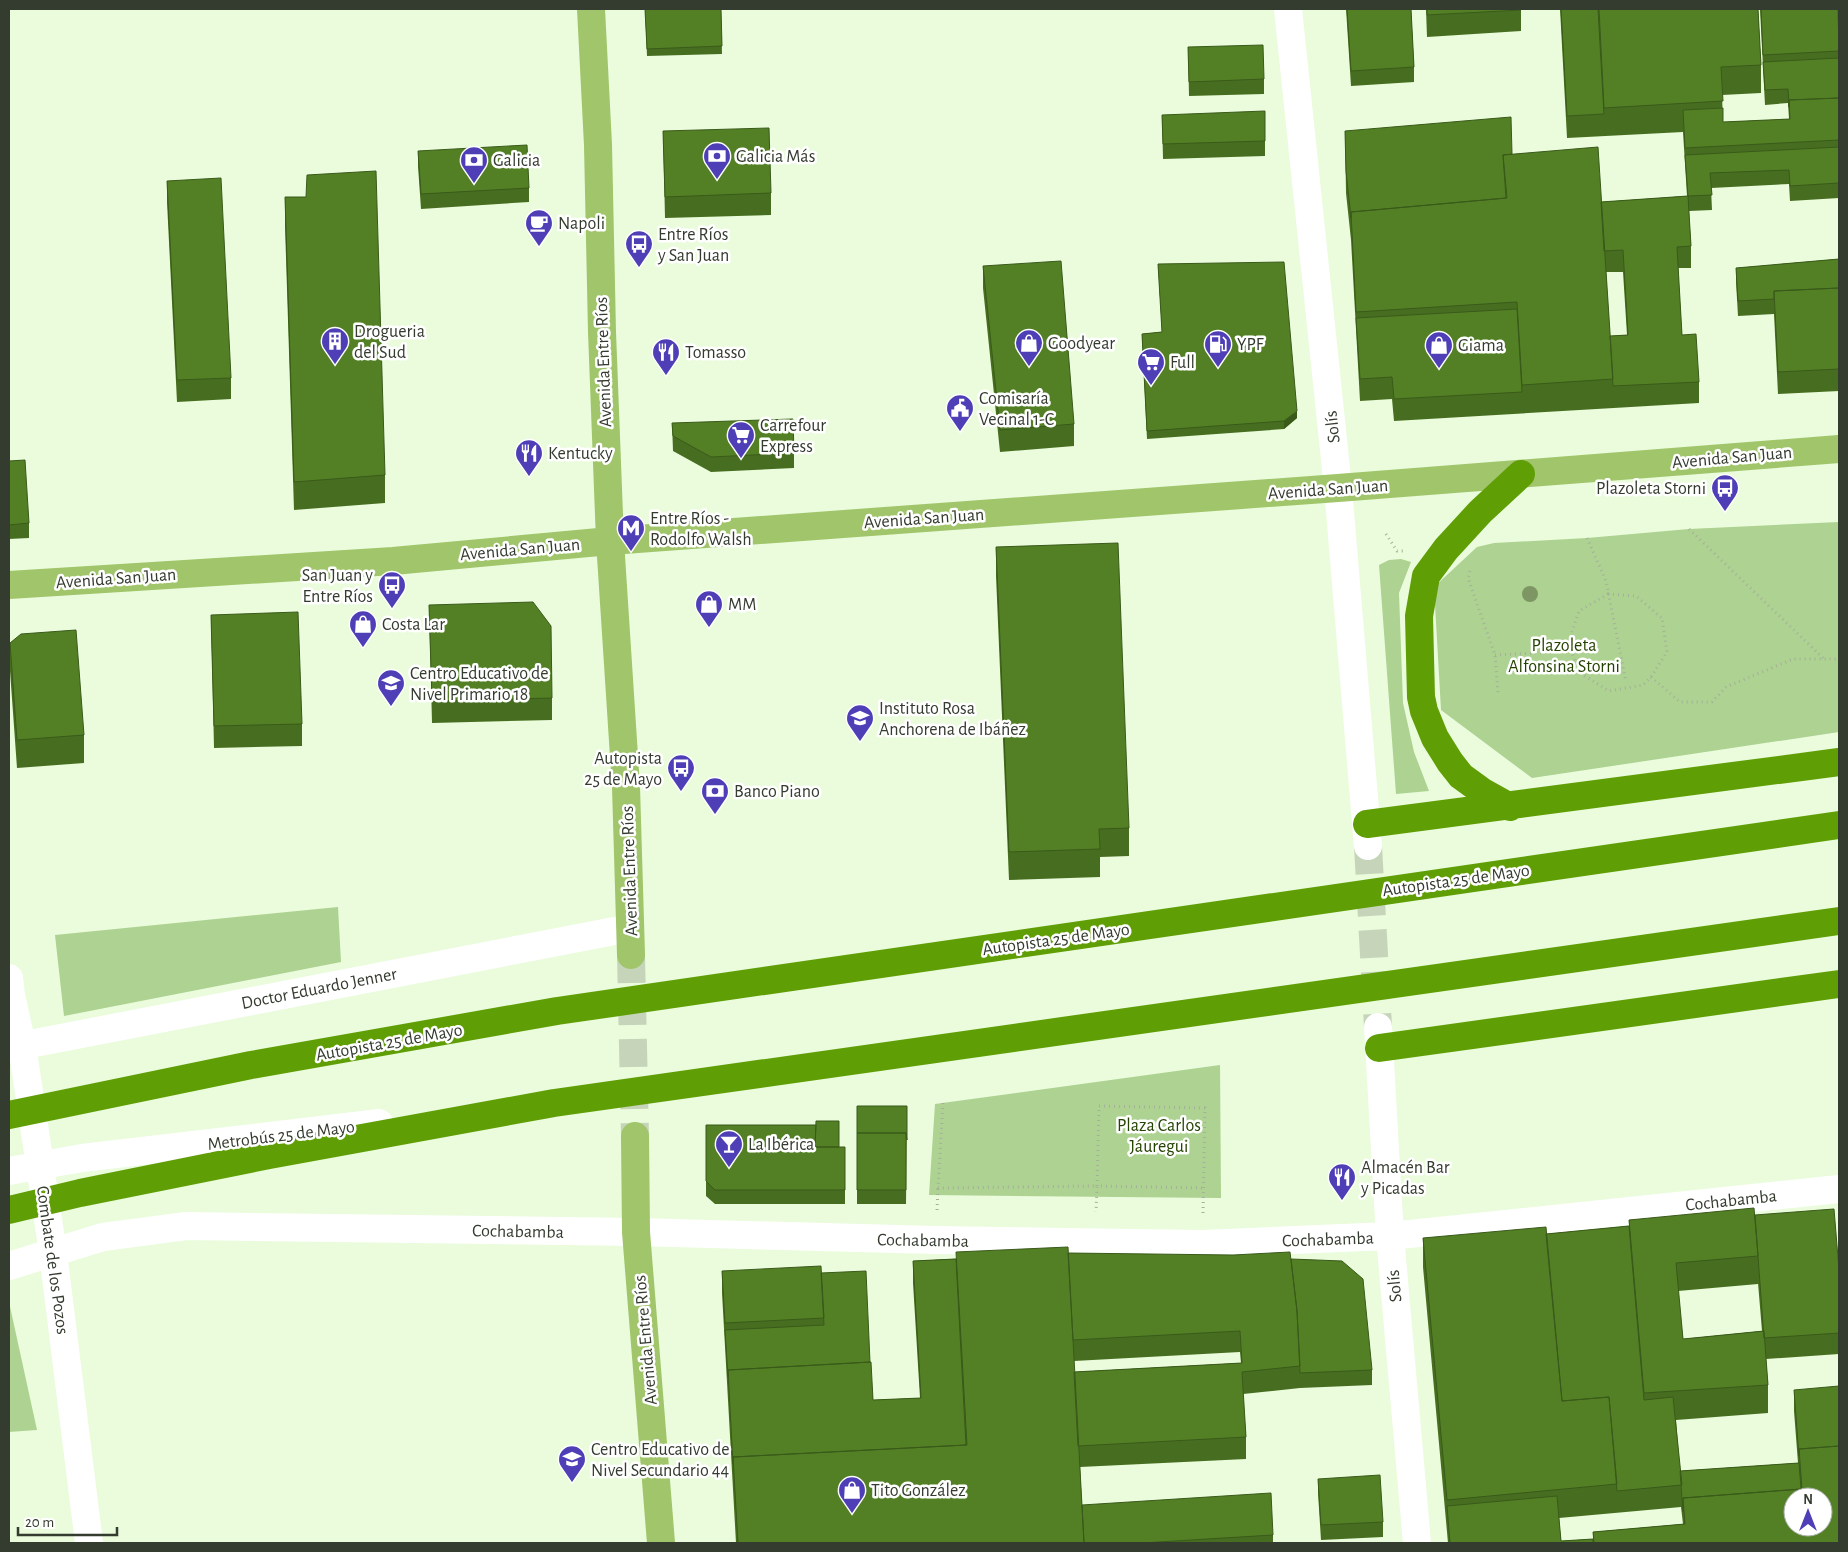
<svg xmlns="http://www.w3.org/2000/svg" width="1848" height="1552" font-family="'Alegreya Sans',sans-serif">
	<style>
		.green { fill: #add291 }
		.lines { fill: none; stroke-linecap: round; stroke-linejoin: round }
		.minor-tunnel { stroke: #c6d5b9; stroke-width: 28; stroke-dasharray: 28 14; stroke-linecap: butt }
		.major-tunnel { stroke: #c6d5b9; stroke-width: 28; stroke-dasharray: 28 14; stroke-linecap: butt }
		.path { stroke: #a4b199; stroke-width: 3; stroke-dasharray: 1 4; stroke-linecap: butt }
		.minor { stroke: #fff; stroke-width: 28 }
		.major { stroke: #a0c56a; stroke-width: 28 }
		.highway { stroke: #609e06; stroke-width: 28 }
		.tree { fill: #7e9663 }
		.wall { fill: #476e20; fill-rule: evenodd }
		.shaded-wall { fill: #3a5a1a }
		.building { fill: #538025; stroke: #3a5a1a; fill-rule: evenodd }
		.labels { text-anchor: middle; stroke-width: 5; stroke-linejoin: round; paint-order: stroke }
		.poi-label { font-size: 18px; fill: #343b2f; stroke: #fff; text-anchor: start }
		.street-label { font-size: 18px; fill: #343b2f; stroke: #fff }
		.park-label { font-size: 18px; fill: #254300; stroke: #fff }
	</style>
	<rect width="100%" height="100%" fill="#eafcdc"/>
	<path class="green" d="M1839,522V732L1532,778L1441,710L1434,587L1477,547L1494,543L1587,538L1689,529Z
		M1401,559L1411,562L1399,593L1403,703L1414,752L1429,791L1396,794L1379,565L1389,560Z
		M338,907L341,962L64,1016L55,935Z
		M1220,1065L1221,1198L929,1195L935,1104Z
		M9,1302L37,1430L9,1432Z"/>
	<g class="lines">
		<path class="minor-tunnel" d="M1368,846L1378,1027"/>
		<path class="major-tunnel" d="M631,955L635,1136"/>
		<path class="path" d="M1689,529L1823,658
			M1386,534L1397,551H1406
			M1587,538L1606,581L1626,682
			M1470,571L1468,578L1495,655L1498,693
			M1608,594L1636,596L1662,618L1667,652L1651,677L1643,685L1609,691L1580,673L1568,643L1579,611Z
			M1495,655L1572,651
			M1651,677L1680,702H1712L1726,687L1793,659H1839
			M943,1103L938,1188L1097,1186L1096,1212
			M937,1210L938,1188
			M1203,1213L1205,1108L1099,1106L1097,1186L1204,1188"/>
		<path class="minor" d="M1288,9L1338,488L1368,846
			M9,978L11,995L22,1045L53,1253L89,1543
			M1378,1027L1390,1236L1417,1543
			M9,1048L630,928
			M9,1171L82,1158L379,1123
			M9,1266L103,1237L186,1226L636,1232L935,1240L1202,1244L1390,1236L1839,1189"/>
		<path class="major" d="M591,9L598,145L602,332L610,541L626,787L631,955
			M9,585L393,561L610,541L1338,488L1839,449
			M635,1136L636,1232L661,1543"/>
		<path class="highway" d="M1510,807L1483,792L1461,776L1450,762L1435,738L1424,711L1421,697L1419,616L1426,576L1446,549L1480,512L1521,474
			M1367,824L1839,762
			M1379,1048L1839,984
			M9,1115L251,1065L557,1011L1839,825
			M9,1210L80,1193L269,1155L554,1103L1839,921"/>
	</g>
	<circle class="tree" cx="1530" cy="594" r="8"/>
	<path class="wall" d="M645,9H721L722,54L647,56Z
		M1346,9H1411L1414,67V82L1351,86Z
		M1426,9H1521V31L1427,37Z
		M1560,9H1758L1761,65V93L1722,95L1723,122L1789,119L1788,103L1765,105L1760,9H1838L1839,51V198L1790,201L1789,184L1711,188L1712,210L1689,211L1691,246V268H1678L1682,335L1699,382V403L1394,421L1392,399L1360,401L1351,240L1346,193L1345,131L1512,154L1601,202L1687,196L1683,132L1567,138ZM1606,272H1623L1627,335L1610,336Z
		M1188,47L1264,79V94L1189,96Z
		M1162,115L1265,141V156L1163,159Z
		M663,131L771,193V215L665,218Z
		M418,151L529,188V202L421,209L418,166Z
		M167,181L231,378V399L177,402L167,202Z
		M285,197L385,475V503L294,510L285,226Z
		M1839,259V391L1778,394L1774,314L1738,316L1736,282V268Z
		M1158,264L1297,418L1284,429L1147,439L1142,334L1162,332Z
		M983,266L1074,424V446L1000,452L983,288Z
		M672,423L794,453V468L711,472L673,451Z
		M9,461L29,523V538L9,539Z
		M996,547L1129,828V856L1100,857V877L1009,880L996,576Z
		M429,605L552,698V720L432,723Z
		M211,615L302,724V746L214,748Z
		M10,643L84,735V763L17,768L10,671Z
		M857,1106H907L906,1204H857Z
		M706,1125L839,1147H845V1204H715L706,1196Z
		M1755,1215L1839,1270V1354L1766,1359L1768,1385V1413L1676,1420L1680,1471L1798,1463L1794,1411V1390L1839,1543H1448L1423,1267V1238L1546,1234L1629,1226V1220ZM1758,1283L1762,1331L1683,1339L1678,1291L1758,1284ZM1681,1507L1683,1524L1593,1532V1539L1561,1541L1559,1518Z
		M1068,1253L1291,1259L1372,1370V1385L1300,1388L1243,1394L1246,1437V1459L1080,1467L1082,1505L1273,1535V1543H736L722,1293V1271L821,1273L870,1362L873,1400L920,1398L913,1283V1261ZM1240,1352L1241,1363L1074,1372V1361Z
		M1318,1479L1383,1522V1537L1321,1540L1318,1493Z"/>
	<path class="shaded-wall" d="M1297,411V418L1284,429V421Z"/>
	<path class="building" d="M645,9H721L722,46L647,49Z
		M1347,9H1411L1414,67L1351,71Z
		M1427,9H1521V10L1427,15Z
		M1561,9H1598L1604,114L1567,116Z
		M1599,9H1758L1761,65L1721,67L1723,101L1604,108Z
		M1761,9H1838L1839,51L1763,55Z
		M1263,45L1264,79L1189,82L1188,47Z
		M1839,58V98L1789,100V107L1788,89L1765,90L1763,62Z
		M1839,98V140L1685,148L1683,110L1723,108V122L1790,119L1789,100Z
		M1265,111V141L1163,144L1162,115Z
		M1511,117L1512,154L1503,155L1506,198L1351,212V218L1346,171L1345,131Z
		M769,128L771,193L665,197L663,131Z
		M527,145L529,188L421,194L418,151Z
		M1598,147L1613,379L1522,385L1517,302L1356,312L1351,212L1507,198L1503,155Z
		M1839,147V183L1790,186L1789,170L1710,173L1712,195L1688,196L1685,155Z
		M376,171L385,475L294,482L285,197H306L307,175Z
		M221,178L231,378L177,380L167,181Z
		M1688,196L1691,246L1677,247L1682,335L1696,334L1699,382L1613,386L1610,336L1628,335L1623,250L1604,251L1601,202Z
		M1839,259V288L1774,291V299L1738,301L1736,268Z
		M1061,261L1074,424L1000,430L983,266Z
		M1284,262L1297,411L1284,421L1147,431L1142,334L1162,332L1158,264Z
		M1839,288V369L1778,372L1774,291Z
		M1517,309L1522,392L1394,399L1392,377L1360,379L1356,318Z
		M793,419L794,453L711,457L673,436L672,423Z
		M25,460L29,523L9,525V461Z
		M1118,543L1129,828L1099,829L1100,849L1009,852L996,547Z
		M533,602L551,626L552,698L432,701L429,605Z
		M298,612L302,724L214,726L211,615Z
		M76,630L84,735L17,740L10,643L21,634Z
		M857,1106H907V1140L906,1133H857Z
		M816,1121H839V1147H815Z
		M706,1125H816L815,1147H845V1190H715L706,1181Z
		M857,1133H906V1190H857Z
		M1754,1208L1758,1256L1676,1263L1683,1339L1764,1331L1768,1385L1644,1393L1629,1220Z
		M1834,1209L1839,1270V1333L1764,1338L1755,1215Z
		M1629,1226L1644,1400L1673,1397L1682,1485L1617,1491L1609,1397L1562,1401L1546,1234Z
		M1546,1227L1562,1401L1609,1397L1617,1484L1447,1500L1423,1238Z
		M1068,1247L1084,1543H738L733,1457L967,1445L956,1252Z
		M1290,1252L1297,1311L1300,1366L1242,1372L1246,1437L1078,1446L1074,1372L1242,1363L1240,1331L1073,1340L1068,1253L1233,1255Z
		M956,1259L966,1445L733,1457V1464L728,1370L871,1362L873,1400L921,1398L913,1261Z
		M1291,1259L1342,1261L1363,1279L1372,1370L1300,1373L1297,1311Z
		M821,1266L824,1318L725,1323L722,1271Z
		M866,1271L870,1362L728,1370V1377L725,1330L824,1325L821,1273Z
		M1839,1386V1446L1799,1449V1456L1794,1390Z
		M1839,1446V1543H1594L1593,1532L1685,1524L1683,1498L1802,1489L1799,1449ZM1793,1497H1823V1527H1793Z
		M1799,1463L1801,1489L1683,1498V1512L1680,1471Z
		M1380,1475L1383,1522L1321,1525L1318,1479Z
		M1271,1493L1273,1535L1142,1543H1084L1082,1505Z
		M1557,1496L1561,1541L1593,1539V1543H1450L1447,1506Z"/>
	<defs>
		<g id="bank-pin" transform="scale(1.4375)"><path d="M0 17L-7.5 6A9.5 9.5 0 1 1 7.5 6Z" fill="#4e3fb6" stroke="#fff"/><path d="M-6-4H6V4H-6ZM0-2.3a2.3 2.3 0 1 0 0 4.6a2.3 2.3 0 1 0 0-4.6Z" fill="#fff"/></g>
		<g id="cafe-pin" transform="scale(1.4375)"><path d="M0 17L-7.5 6A9.5 9.5 0 1 1 7.5 6Z" fill="#4e3fb6" stroke="#fff"/><path d="M-5.5-4.5H6V0H3Q3 3.5 0 3.5H-2.5Q-5.5 3.5-5.5 0ZM3-3.2v2h1.7v-2ZM-6 4.5H4V6H-6Z" fill="#fff"/></g>
		<g id="bus-pin" transform="scale(1.4375)"><path d="M0 17L-7.5 6A9.5 9.5 0 1 1 7.5 6Z" fill="#4e3fb6" stroke="#fff"/><path d="M-5-6H5V4H4V6H2V4H-2V6H-4V4H-5ZM-3.5-4V0h7V-4ZM-3.5 1.2v1.5H-2V1.2ZM2 1.2v1.5H3.5V1.2Z" fill="#fff"/></g>
		<g id="building-pin" transform="scale(1.4375)"><path d="M0 17L-7.5 6A9.5 9.5 0 1 1 7.5 6Z" fill="#4e3fb6" stroke="#fff"/><path d="M-4-6H4V6H1V3H-1V6H-4ZM-2.5-4.3h1.7v1.8h-1.7ZM.8-4.3h1.7v1.8H.8ZM-2.5-1h1.7V.8h-1.7ZM.8-1h1.7V.8H.8Z" fill="#fff"/></g>
		<g id="shop-pin" transform="scale(1.4375)"><path d="M0 17L-7.5 6A9.5 9.5 0 1 1 7.5 6Z" fill="#4e3fb6" stroke="#fff"/><path d="M-5-2.5h2.3a2.7 3.5 0 0 1 5.4 0H5L5.5 6h-11ZM-1.5-2.5h3a1.5 2.3 0 0 0-3 0Z" fill="#fff"/></g>
		<g id="fuel-pin" transform="scale(1.4375)"><path d="M0 17L-7.5 6A9.5 9.5 0 1 1 7.5 6Z" fill="#4e3fb6" stroke="#fff"/><path d="M-5.5-6h7V0h2V4h1.3V-2.5L3-4.5l.8-.8L6-3V5H2.5V1h-1V6h-7ZM-4.2-4.7v3.2H.2V-4.7Z" fill="#fff"/></g>
		<g id="restaurant-pin" transform="scale(1.4375)"><path d="M0 17L-7.5 6A9.5 9.5 0 1 1 7.5 6Z" fill="#4e3fb6" stroke="#fff"/><path d="M-5-6h1v4h1v-4h1v4h1v-4h1v5L-1.5 .5V6h-2V.5L-5-1ZM5-6V6H3V1.5H1.5Q1.5-4 5-6Z" fill="#fff"/></g>
		<g id="supermarket-pin" transform="scale(1.4375)"><path d="M0 17L-7.5 6A9.5 9.5 0 1 1 7.5 6Z" fill="#4e3fb6" stroke="#fff"/><path d="M-6-5.5h2.5l.6 2H6L4.5 2H-2.5L-4.4-4H-6ZM-1.5 3.2a1.3 1.3 0 1 0 .1 0ZM3 3.2a1.3 1.3 0 1 0 .1 0Z" fill="#fff"/></g>
		<g id="civic-pin" transform="scale(1.4375)"><path d="M0 17L-7.5 6A9.5 9.5 0 1 1 7.5 6Z" fill="#4e3fb6" stroke="#fff"/><path d="M-.6-6.5H3V-4.5H.6V-3L4-1V1h2V6H-6V1h2V-1L-.6-3ZM-1.2 2.5V6h2.4V2.5Z" fill="#fff"/></g>
		<g id="metro-pin" transform="scale(1.4375)"><path d="M0 17L-7.5 6A9.5 9.5 0 1 1 7.5 6Z" fill="#4e3fb6" stroke="#fff"/><path d="M-5.5 5V-5H-3L0 0L3-5H5.5V5H3V-.5L0 4L-3-.5V5Z" fill="#fff"/></g>
		<g id="school-pin" transform="scale(1.4375)"><path d="M0 17L-7.5 6A9.5 9.5 0 1 1 7.5 6Z" fill="#4e3fb6" stroke="#fff"/><path d="M0-5L7-2L0 1L-7-2ZM-4 1L0 2.5L4 1V4Q0 6-4 4Z" fill="#fff"/></g>
		<g id="bar-pin" transform="scale(1.4375)"><path d="M0 17L-7.5 6A9.5 9.5 0 1 1 7.5 6Z" fill="#4e3fb6" stroke="#fff"/><path d="M-6-5H6L.8 .8V4.5H3.5V6h-7V4.5H-.8V.8Z" fill="#fff"/></g>
	</defs>
	<g fill-rule="evenodd">
		<use href="#bank-pin" x="717" y="156"/>
		<use href="#bank-pin" x="474" y="160"/>
		<use href="#cafe-pin" x="539" y="223"/>
		<use href="#bus-pin" x="639" y="244"/>
		<use href="#building-pin" x="335" y="341"/>
		<use href="#shop-pin" x="1029" y="343"/>
		<use href="#fuel-pin" x="1218" y="344"/>
		<use href="#shop-pin" x="1439" y="345"/>
		<use href="#restaurant-pin" x="666" y="352"/>
		<use href="#supermarket-pin" x="1151" y="362"/>
		<use href="#civic-pin" x="960" y="408"/>
		<use href="#supermarket-pin" x="741" y="435"/>
		<use href="#restaurant-pin" x="529" y="453"/>
		<use href="#bus-pin" x="1725" y="488"/>
		<use href="#metro-pin" x="631" y="528"/>
		<use href="#bus-pin" x="392" y="585"/>
		<use href="#shop-pin" x="709" y="604"/>
		<use href="#shop-pin" x="363" y="624"/>
		<use href="#school-pin" x="391" y="683"/>
		<use href="#school-pin" x="860" y="718"/>
		<use href="#bus-pin" x="681" y="768"/>
		<use href="#bank-pin" x="715" y="791"/>
		<use href="#bar-pin" x="729" y="1144"/>
		<use href="#restaurant-pin" x="1342" y="1177"/>
		<use href="#school-pin" x="572" y="1459"/>
		<use href="#shop-pin" x="852" y="1490"/>
	</g>
	<g class="labels">
		<g class="poi-label">
			<text x="736" y="162">Galicia Más</text>
			<text x="493" y="166">Galicia</text>
			<text x="558" y="229">Napoli</text>
			<text x="658" y="240">Entre Ríos<tspan x="658" dy="21">y San Juan</tspan></text>
			<text x="354" y="337">Drogueria<tspan x="354" dy="21">del Sud</tspan></text>
			<text x="1048" y="349">Goodyear</text>
			<text x="1237" y="350">YPF</text>
			<text x="1458" y="351">Giama</text>
			<text x="685" y="358">Tomasso</text>
			<text x="1170" y="368">Full</text>
			<text x="979" y="404">Comisaría<tspan x="979" dy="21">Vecinal 1-C</tspan></text>
			<text x="760" y="431">Carrefour<tspan x="760" dy="21">Express</tspan></text>
			<text x="548" y="459">Kentucky</text>
			<text x="1706" y="494" text-anchor="end">Plazoleta Storni</text>
			<text x="650" y="524">Entre Ríos -<tspan x="650" dy="21">Rodolfo Walsh</tspan></text>
			<text x="373" y="581" text-anchor="end">San Juan y<tspan x="373" dy="21">Entre Ríos</tspan></text>
			<text x="728" y="610">MM</text>
			<text x="382" y="630">Costa Lar</text>
			<text x="410" y="679">Centro Educativo de<tspan x="410" dy="21">Nivel Primario 18</tspan></text>
			<text x="879" y="714">Instituto Rosa<tspan x="879" dy="21">Anchorena de Ibáñez</tspan></text>
			<text x="662" y="764" text-anchor="end">Autopista<tspan x="662" dy="21">25 de Mayo</tspan></text>
			<text x="734" y="797">Banco Piano</text>
			<text x="748" y="1150">La Ibérica</text>
			<text x="1361" y="1173">Almacén Bar<tspan x="1361" dy="21">y Picadas</tspan></text>
			<text x="591" y="1455">Centro Educativo de<tspan x="591" dy="21">Nivel Secundario 44</tspan></text>
			<text x="871" y="1496">Tito González</text>
		</g>
		<g class="street-label">
			<text transform="translate(603 362) rotate(-92)" y="6">Avenida Entre Ríos</text>
			<text transform="translate(1332 427) rotate(-96)" y="6">Solís</text>
			<text transform="translate(1732 457) rotate(-5)" y="6">Avenida San Juan</text>
			<text transform="translate(1328 489) rotate(-4)" y="6">Avenida San Juan</text>
			<text transform="translate(924 518) rotate(-4)" y="6">Avenida San Juan</text>
			<text transform="translate(520 549) rotate(-5)" y="6">Avenida San Juan</text>
			<text transform="translate(116 578) rotate(-4)" y="6">Avenida San Juan</text>
			<text transform="translate(629 871) rotate(-92)" y="6">Avenida Entre Ríos</text>
			<text transform="translate(1456 880) rotate(-8)" y="6">Autopista 25 de Mayo</text>
			<text transform="translate(1056 939) rotate(-8)" y="6">Autopista 25 de Mayo</text>
			<text transform="translate(319 988) rotate(-11)" y="6">Doctor Eduardo Jenner</text>
			<text transform="translate(389 1042) rotate(-10)" y="6">Autopista 25 de Mayo</text>
			<text transform="translate(281 1135) rotate(-7)" y="6">Metrobús 25 de Mayo</text>
			<text transform="translate(1731 1200) rotate(-6)" y="6">Cochabamba</text>
			<text transform="translate(518 1231) rotate(1)" y="6">Cochabamba</text>
			<text transform="translate(1328 1239) rotate(-2)" y="6">Cochabamba</text>
			<text transform="translate(923 1240) rotate(1)" y="6">Cochabamba</text>
			<text transform="translate(53 1260) rotate(82)" y="6">Combate de los Pozos</text>
			<text transform="translate(1394 1286) rotate(-95)" y="6">Solís</text>
			<text transform="translate(645 1340) rotate(-95)" y="6">Avenida Entre Ríos</text>
		</g>
		<g class="park-label">
			<text x="1564" y="651">Plazoleta<tspan x="1564" dy="21">Alfonsina Storni</tspan></text>
			<text x="1159" y="1131">Plaza Carlos<tspan x="1159" dy="21">Jáuregui</tspan></text>
		</g>
	</g>
	<rect width="1848" height="1552" fill="none" stroke="#343b2f" stroke-width="20"/>
	<g transform="translate(1808 1512)"><circle r="24" fill="#ffffff" stroke="#aeb1ac"/>
	<path d="M0-4L9 19L0 12L-9 19Z" fill="#4e3fb6"/>
	<text y="-8" font-size="14" font-weight="bold" text-anchor="middle" fill="#343b2f">N</text>
	</g>
	<path d="M18 1527v8h99v-8" fill="none" stroke="#343b2f" stroke-width="2.5"/>
	<text x="25" y="1527" font-size="15" fill="#343b2f" stroke="#ffffff" stroke-width="4" paint-order="stroke">20 m</text>
</svg>
